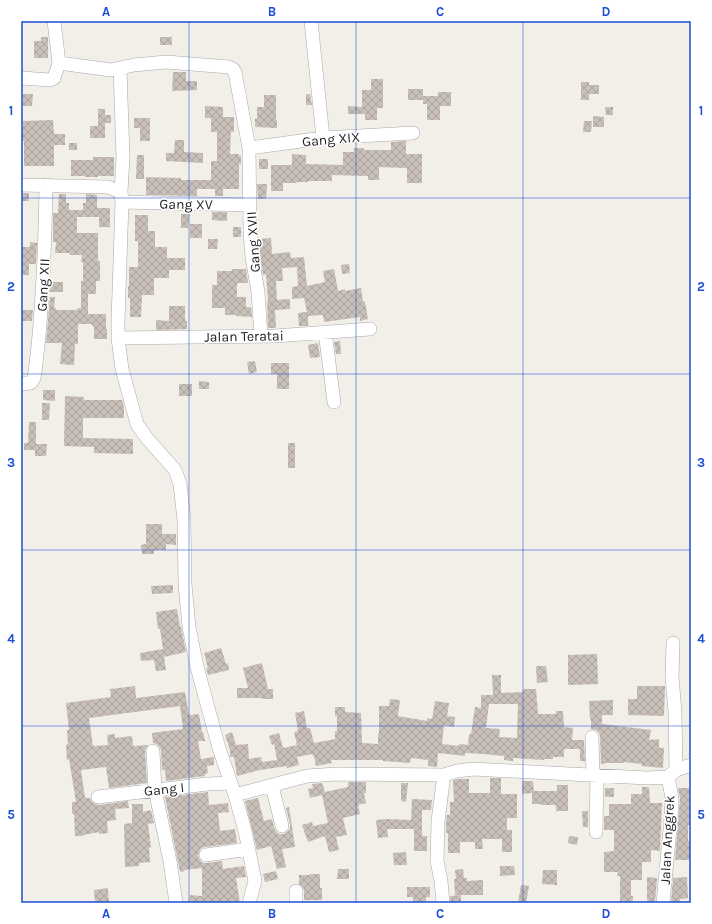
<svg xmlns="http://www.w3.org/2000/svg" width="712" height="924" font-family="Karla,sans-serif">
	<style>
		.building { fill: url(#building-cross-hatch); fill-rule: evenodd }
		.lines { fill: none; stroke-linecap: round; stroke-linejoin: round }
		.minor-casing { stroke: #a9a9a9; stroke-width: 14 }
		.minor { stroke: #fff; stroke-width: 13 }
		.grid { fill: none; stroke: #1d4ed8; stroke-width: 1; stroke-opacity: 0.55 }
		.labels { text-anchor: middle; stroke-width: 3; stroke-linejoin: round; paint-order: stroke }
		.street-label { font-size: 14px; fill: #222; stroke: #fff }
		.neatline { fill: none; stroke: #1d4ed8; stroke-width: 1.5 }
		.grid-label { font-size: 13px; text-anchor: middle; font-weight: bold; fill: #1d4ed8 }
	</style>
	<defs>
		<pattern id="building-cross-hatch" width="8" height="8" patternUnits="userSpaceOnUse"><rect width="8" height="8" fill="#c7bfb8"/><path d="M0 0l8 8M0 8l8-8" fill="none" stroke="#aba49e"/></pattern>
	</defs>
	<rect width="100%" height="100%" fill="#f2efe9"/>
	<path class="building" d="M41,37H48V58H34V41H41Z
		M160,37H172V45H160Z
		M173,72H186V81H197V90L172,91Z
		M371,79H383V108H377V120H365V114H348V106L362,107V90H371Z
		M581,82H589V85H599V94H589V100H581Z
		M408,89H423V96H438V92H451V106H440V120H427V104H423V100H408Z
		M23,94H33L32,106H23Z
		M306,94H310L312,105H306Z
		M264,95H276V120H277V128L255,127V119H257V107H264Z
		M205,106L223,107V117H234V132H231L230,154H239V156H241V164H239V189H223V196H215V189H197V196L146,195V177L181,178V180H211V161H217V132H211V118H205Z
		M605,107H613V115H606Z
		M98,109H105V115H111V123H105V138H90V126H98Z
		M593,116L604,117V127H593Z
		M134,118H150V141H140V128H134Z
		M53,120L54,134H65V145H54V166H24V141H22V131H23V121Z
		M584,121H592L591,132H583Z
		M175,140H184V152L203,153V163L166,161V153H174Z
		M406,141V154H422V183H407V168L379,167V180H368V176L332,175V181H308V182H297V183H283V191H271V165H292V154L306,155V164L343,165V152H354V148H364V150H391V142Z
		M69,143H77V150H69Z
		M137,155H144V179H136Z
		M93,157H114V176H98V177H85V176H71V160H93Z
		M259,159H268V169H259Z
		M257,184H267L266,199H258Z
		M21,193H29V201H21Z
		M59,194H66V203H69V210H83V203H86V194L97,195V208H110V227H99V217H77V233H98V261H100V281H96V294H88V314H106V329H107V339H94V326H92V324H78V344H75L74,365L60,364L62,343H46L50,297H55L54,308H56V310H77L78,308H81V281H83V262H81L82,255H70V253H55L56,242H53V213H58Z
		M212,212H227V221L212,220Z
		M181,214H189L188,228H181Z
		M135,215H148V231H155V247H167V258H185V270H169V278H154V295H142L141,317H130V298H128V286H129V267H138V241H135Z
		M190,224H202V238H190Z
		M233,227H241V237H233Z
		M271,238L272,254L290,252L291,258L304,257L307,286L325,282L323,271L334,269L338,291L345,289V291L361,288L363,302L365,301L368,319L360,321V317L324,322L323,315L308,316V326H299L298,313L307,312L304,298L292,299V287L298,286L297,267L282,268L283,281H276L277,300L290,299V309L275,310L276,328H268L267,302H268L266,274L263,275L260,256L259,239Z
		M208,239H218L217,249H208Z
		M30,242L37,243L36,264H29V275H21V247H30Z
		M349,264L350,273L342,274L341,265Z
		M232,269H246L248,283H237V297H246V307H251L252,317L236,316V315H225V308H212V285H217V271H232Z
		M51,282H63V292H50Z
		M169,306H185V321H187V329L156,330V320L169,321Z
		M21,310H33L32,321H21Z
		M340,341L341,354H336L334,342Z
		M318,343L320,357L310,358L308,345Z
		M255,361L257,372L249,374L247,362Z
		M271,363H289V389H277V374H271Z
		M199,381L209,382V389H199Z
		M179,384H192V396H179Z
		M43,390H55V401L43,400Z
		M65,396L84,397V400H122L124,407V418H83V438L133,439V454L94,453V447L64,446Z
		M42,403H50L49,420H42Z
		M29,422H36V444H47L46,456H35V450H24V443H28Z
		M288,443H295V468H288Z
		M146,524H162V534H176V545L166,544V550H154V554H142L141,545L146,544Z
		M173,585V593L152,594L151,586Z
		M177,609L180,627H181L186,652L164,657L166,670L156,671L154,660L141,661L140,653L163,649L160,629H158L156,612Z
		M221,648L226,664L228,663L229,670L208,675L206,668H208L204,653Z
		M597,654L598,684L568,685V655Z
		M262,663L268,689H273V699H262V698H237V688H248L243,668Z
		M536,666H546L548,682L537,683Z
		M492,675H501V693L523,692V689H536L538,714H556V711H563L564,727L573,728L572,740H584L585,761H580V749H564V757H553V759H544V760L513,758V761L504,760V756L483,754L465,753V756L438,753L437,767L428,766V760L411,758L410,763L383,761V760H331L332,763L316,766L314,756H313L312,754L297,757L299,765L287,768V766L260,770L237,776L234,757H230V750L225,735L232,732L236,745L248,744L249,759L261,757L262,762L277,760L274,744L272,745L269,736L279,733L283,748L297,745L294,732L298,731L295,713L304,711L307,728H310L314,743L335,739V731H337V716H335V707H345V712L361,713L362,743L378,744V734H379V706H389L390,699L400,700L398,716L427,721V718L432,719L435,701L449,703L447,716L455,717L454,727L444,725L442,744L459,746V744L468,745L469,734H471L475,707L481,708V695H493ZM489,704H518L517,738L499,737L500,729L486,728Z
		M135,686L136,698L185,692L189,715L199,714L202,732H203L205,741H198L201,759L214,757V765L207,766L208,773L205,774V776L166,781L165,770H162L161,750L159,746L157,744L153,743L152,733L183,729L180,706L89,718L93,746L108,745L107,735L115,734V738L132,736L133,746L148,745L146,748L145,751L147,783L109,788L106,767L81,770L85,798H90L92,802L95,804L99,805L128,801L129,808L115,809L116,820L107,821L108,833L99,834V832L83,835V836H75L74,814H72V802H76L69,759L67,760L66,745L68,744L67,730H69L66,703L111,697L110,689Z
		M637,686H665L664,716L628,715V699H637Z
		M613,700V715H602V724L651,730L649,740L659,739V748H664L663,768L641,766L642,764L624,762V763H604V764H601L600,736L599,733L596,730L591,729V719H590L589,701Z
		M490,778H501V794H517V818H507V830H512V852H502V839H482L483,849H475V842H460V853H448V833H446V822L447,815H450V802H454L453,780L458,779H469V793H490Z
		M522,781H533L534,791H557V785H568V811H556V805H541V804H532V793L522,794Z
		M348,782H366V793H364L366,803L358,805L360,814L343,818L347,835L336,837L339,850L329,852L325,836L308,842L302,825L312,822L313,826L328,823L322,795L310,798L308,789L313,788L312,784L322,783L325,792L348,787Z
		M401,783H408L406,802L401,801Z
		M642,787H649L650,803H662L660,851L651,850V862H642V880H631V896H633V903H620V876H617L618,872H604V852L614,851V830H604V816H609V804H631V794H642Z
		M605,788H614V797H605Z
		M678,788H691V825H688V841H691V860H675L680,798Z
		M208,792L209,805L228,803L229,812L218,813L220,831L235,829L237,843L205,847L201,848L199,852L198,856L200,860L203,863H207L222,861L223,869L244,866L246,877L236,878L240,903H189L190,895L202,896V868L184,870L185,871L180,872L165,797Z
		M258,798L264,821L272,819L274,828L276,831L279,834H284L287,832L290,829V824L286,808L289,807L295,847L282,849L286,867L277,869L271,846L257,850L245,801Z
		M412,799L432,800L431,810H422V836H427V851H414V829H387L388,837L378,838L376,820L386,819L411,820Z
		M132,804H143V812L151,810L154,823L148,824L151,847L149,848L150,862L139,863V866L125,867L124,824L132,823Z
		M582,811H588V827H583Z
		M569,836L578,837L577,845L568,843Z
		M406,852L407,865H394L393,853Z
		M500,866H514L515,875L500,876Z
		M338,869H349V879H337Z
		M463,869L464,878H467V881L483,880V895H455L454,879H456L455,870Z
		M543,870H557V885L542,884Z
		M276,871L278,879L265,882L263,874Z
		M310,874H320V888H322V900H304V891L303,887L299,884V875H310Z
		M647,877L657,878L655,903L647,902Z
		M687,877L688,898L680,899V903H671L673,878Z
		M521,885L529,886L526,903H518Z
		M407,887H430V897H426V903H413V897H407Z
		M108,888L109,903H95L94,890Z
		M461,895V903H451L450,896Z"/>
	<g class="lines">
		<g class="minor-casing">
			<path id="minor" d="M54,21L59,63L111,70L134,65L166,62L229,67L233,69L235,72L249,148L250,232L252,257L258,292L261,336
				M311,21L323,138
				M120,68L123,157L121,192
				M21,78L50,80L54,78L59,63
				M249,148L323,138L413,133
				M21,185L108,187L121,192L122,202L118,321V338L122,369L137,424L146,437L175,470L180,484L184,520L185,584L189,627L197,667L219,748L235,795L245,831L255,881L249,903
				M122,202L250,205
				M325,332L334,402
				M118,338L275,336L370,329
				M21,384L31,383L34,378L35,372C43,310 45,248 46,185
				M673,643L672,677L675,712L676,770
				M592,737L593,775
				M153,751L155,790L170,861L176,903
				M272,786L282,826
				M235,795L307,776L337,774L444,775L457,771L473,769L647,778L668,777L676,770L691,765
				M98,797L208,784L231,783
				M596,832L597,775
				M206,855L249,849
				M296,903V891
				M443,903L441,881L437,861L438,821L444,775
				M663,903L671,818L672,798L668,777"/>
		</g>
		<use href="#minor" class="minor"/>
	</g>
	<path class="grid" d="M189,21V903M356,21V903M523,21V903M21,198H691M21,374H691M21,550H691M21,726H691"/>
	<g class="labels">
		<g class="street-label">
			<text transform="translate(331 139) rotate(-5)" y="5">Gang XIX</text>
			<text transform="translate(186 204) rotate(1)" y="5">Gang XV</text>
			<text transform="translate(253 242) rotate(-94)" y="5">Gang XVII</text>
			<text transform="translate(43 285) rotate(-87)" y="5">Gang XII</text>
			<text transform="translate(244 336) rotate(-1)" y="5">Jalan Teratai</text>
			<text transform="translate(164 789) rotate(-6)" y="5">Gang I</text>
			<text transform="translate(667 840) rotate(-87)" y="5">Jalan Anggrek</text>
		</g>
	</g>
	<rect width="712" height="924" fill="none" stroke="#ffffff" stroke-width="44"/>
	<rect x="22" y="22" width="668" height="880" class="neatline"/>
	<g class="grid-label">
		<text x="106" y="16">A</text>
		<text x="272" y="16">B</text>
		<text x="440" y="16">C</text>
		<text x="606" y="16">D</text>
		<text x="11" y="115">1</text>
		<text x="701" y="115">1</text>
		<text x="11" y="291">2</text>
		<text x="701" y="291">2</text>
		<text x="11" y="467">3</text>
		<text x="701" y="467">3</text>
		<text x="11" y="643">4</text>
		<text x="701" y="643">4</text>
		<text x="11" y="819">5</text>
		<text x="701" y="819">5</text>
		<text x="106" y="918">A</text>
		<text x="272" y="918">B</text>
		<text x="440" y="918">C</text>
		<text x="606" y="918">D</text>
	</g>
</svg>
